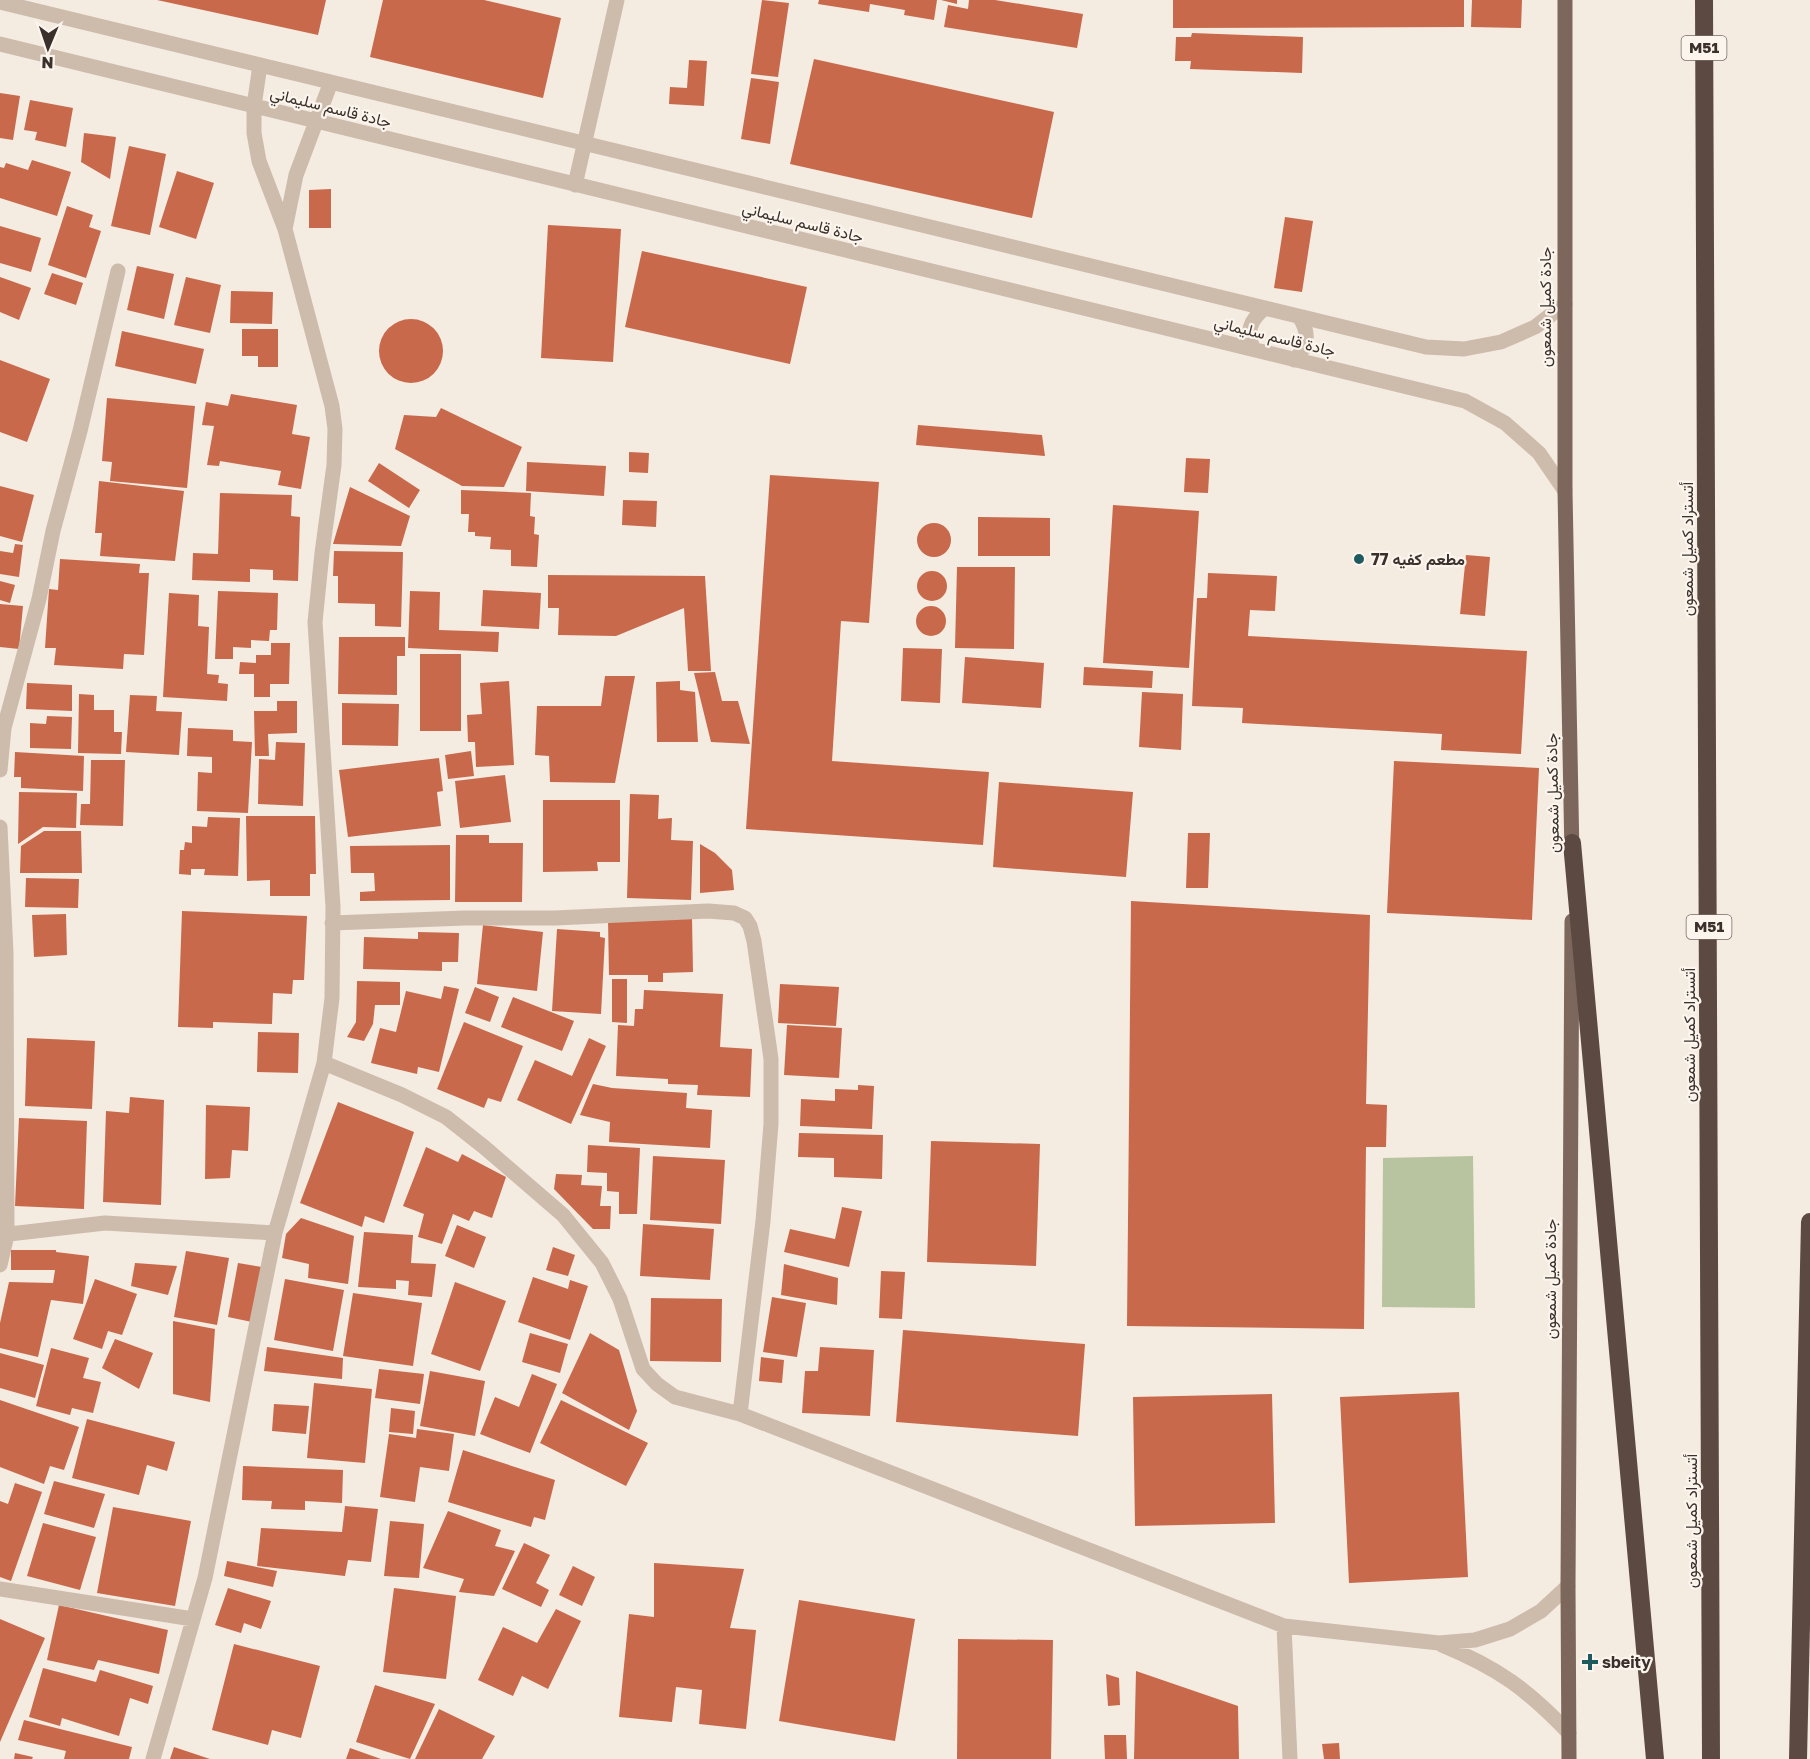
<svg xmlns="http://www.w3.org/2000/svg" width="1810" height="1759" font-family="'Golos Text',Vazirmatn,sans-serif">
	<style>
		.green { fill: #b8c4a0 }
		.building { fill: #c8694b }
		.lines { fill: none; stroke-linecap: round; stroke-linejoin: round }
		.minor { stroke: #cdbbac; stroke-width: 15 }
		.major { stroke: #7d675c; stroke-width: 15 }
		.highway { stroke: #5c4a42; stroke-width: 18 }
		.poi-dot { fill: #1f5a5e; stroke: #fbf5ee; stroke-width: 2 }
		.labels { text-anchor: middle; stroke-width: 4.5; stroke-linejoin: round; paint-order: stroke }
		.shield { fill: #fbf5ee; stroke: #756b66; stroke-width: 1.5 }
		.shield-label { font-size: 15px; font-weight: bold; fill: #3b302b }
		.street-label { font-size: 16px; fill: #3b302b; stroke: #fbf5ee }
		.poi-label { font-size: 16px; font-weight: bold; fill: #3b302b; stroke: #fbf5ee; text-anchor: start }
	</style>
	<rect width="100%" height="100%" fill="#f4ebe1"/>
	<path class="green" d="M1473,1156L1475,1308L1382,1307L1383,1158Z"/>
	<path class="building" d="M157,0H326L318,35Z
		M383,0H484L561,18L543,98L370,57Z
		M762,0L789,3L778,77L751,74Z
		M819,0H937L934,20L904,15L905,10L870,4L869,12L818,4Z
		M941,0H957V4Z
		M969,0H995L1083,14L1077,48L944,27L948,5L968,9Z
		M1173,0H1464V27L1173,28Z
		M1472,0H1522L1521,28L1471,27Z
		M1192,33L1303,37L1302,73L1190,69L1191,61H1175L1176,37H1191Z
		M814,59L1054,112L1032,218L790,164Z
		M689,60L707,61L704,106L669,104L670,87L687,88Z
		M751,78L779,82L770,144L741,139Z
		M0,93L20,96L13,140L0,138Z
		M30,100L73,108L66,147L35,140L37,132L24,130Z
		M84,133L116,137L110,179L81,162Z
		M129,146L166,154L150,235L111,226Z
		M32,160L71,172L57,216L0,198V167L4,168L6,163L28,170Z
		M177,171L214,183L196,239L159,227Z
		M331,189V228H309V190Z
		M67,206L93,215L89,227L101,231L86,278L48,265Z
		M1285,217L1313,221L1302,292L1274,288Z
		M548,225L621,229L613,362L541,358Z
		M0,226L41,238L31,272L0,263Z
		M642,251L807,287L790,364L625,327Z
		M137,266L174,274L164,319L127,310Z
		M52,273L83,283L76,305L44,294Z
		M0,277L31,288L19,320L0,312Z
		M186,277L221,285L210,333L174,325Z
		M231,291L273,292L272,324L230,323Z
		M379 351a32 32 0 1 1 64 0a32 32 0 1 1-64 0Z
		M242,329H278V367H258V356H242Z
		M122,331L204,349L196,384L115,366Z
		M0,360L50,379L27,442L0,432Z
		M231,394L297,405L292,434L310,437L301,489L278,485L281,471L220,461L219,466L207,465L214,426L202,425L206,402L228,406Z
		M107,398L195,406L187,488L110,481L112,462L102,461Z
		M441,408L522,447L504,487L462,486L395,449L404,415L436,417Z
		M918,425L1042,435L1045,456L916,445Z
		M629,452L649,453L648,473L629,472Z
		M1186,458L1210,459L1208,493L1184,492Z
		M527,462L606,466L604,496L526,491Z
		M379,463L420,490L409,508L368,481Z
		M770,475L879,482L869,623L841,621L832,761L989,772L983,845L746,829Z
		M99,481L184,491L175,561L100,556L102,533H95Z
		M0,486L34,495L22,542L0,536Z
		M350,487L410,516L401,546L333,544Z
		M461,490L531,493L530,516L535,517L534,534L539,535L537,567L511,566V550L490,549L491,537L475,536V532H468L469,514H461Z
		M220,493L292,495L291,516L300,517L298,581L273,580V570L250,569V582L192,580L193,553L218,554Z
		M623,500L657,501L656,527L622,525Z
		M1113,505L1199,511L1189,668L1103,663Z
		M978,517L1050,518V556H978Z
		M917 540a17 17 0 1 1 34 0a17 17 0 1 1-34 0Z
		M15,544L23,545L19,577L0,574V551L13,553Z
		M334,551L403,552L401,627L375,626V604L338,603V576H333Z
		M1466,555L1490,557L1485,616L1460,614Z
		M60,559L140,564L139,573H149L144,655L124,654L123,669L54,665L56,648H45L49,589L58,590Z
		M957,567H1015L1014,649L955,648Z
		M917 586a15 15 0 1 1 30 0a15 15 0 1 1-30 0Z
		M1208,573L1277,576L1275,611L1250,610L1248,636L1527,651L1521,754L1441,750L1442,734L1242,723L1243,708L1192,706L1197,598H1207Z
		M548,575L705,576L711,671H688L684,608L616,636L558,635L559,608H548Z
		M0,581L15,585L10,603L0,600Z
		M483,590L541,593L539,629L481,626Z
		M218,591L278,593L277,630H270L269,641L251,640V648L233,647V659H215Z
		M410,591L440,592L439,630L499,632L498,652L408,648Z
		M169,593L199,595L198,626L209,627L207,674L219,675L218,683L228,684L227,701L163,697Z
		M0,604L23,606L19,649L0,647Z
		M916 621a15 15 0 1 1 30 0a15 15 0 1 1-30 0Z
		M339,637H405V656H397V695L338,694Z
		M271,643H290L289,684H270V697H254V674H239L240,662L256,663V655H271Z
		M903,648L942,649L940,703L901,701Z
		M420,654H461V731H420Z
		M965,657L1044,663L1041,708L962,703Z
		M1084,667L1153,671L1152,688L1083,685Z
		M715,672L722,701H738L750,744L711,742L694,673Z
		M605,676H635L615,783L550,782L549,756L535,755L537,706H601Z
		M509,681L514,765L476,767L475,742H468L467,715L482,714L480,683Z
		M680,681V690L695,692L698,742H657L656,682Z
		M27,683L72,685V711L26,709Z
		M1142,692L1183,694L1181,750L1139,747Z
		M79,694L94,695V710H114V732H122L121,754L78,753Z
		M130,695L157,696L156,711L182,712L179,755L126,752Z
		M277,701H297V733L268,734L269,756H255L254,711H277Z
		M342,703L399,704L398,746L342,745Z
		M47,716L72,717L71,749L30,748V723L46,724Z
		M188,728L233,730V741L252,742L248,813L197,811L198,772L212,773V757L187,756Z
		M276,742L305,743L303,806L258,804L259,759L275,760Z
		M471,751L474,776L448,779L445,755Z
		M15,752L84,756L83,791L21,788V777H14Z
		M439,758L443,791L437,792L441,826L348,837L339,770Z
		M91,760H125L123,826L80,825L81,804H90Z
		M1394,761L1539,768L1532,920L1387,913Z
		M505,775L511,822L460,828L455,781Z
		M999,782L1133,792L1126,877L993,867Z
		M19,792L77,793L76,828L43,827L18,844Z
		M630,794L659,795L658,819L672,818L671,840L693,841L691,900L627,898Z
		M543,800H620V862H597L598,871L543,872Z
		M246,816H315L316,874H310V896H270V880L247,881Z
		M208,817L240,818L238,876L204,875L205,869H191V875L179,874L180,850H184L185,842L192,843V826L207,827Z
		M44,831H81L82,873H20L21,846Z
		M1188,833H1210L1208,888H1186Z
		M456,835H489V843H523L522,902H455Z
		M700,844L715,853L732,870L734,890L700,893Z
		M450,845V900L360,901V892L375,891L374,873H351L350,846Z
		M26,878L79,879L78,908L25,907Z
		M1131,901L1370,915L1366,1104L1387,1105L1386,1147H1366L1364,1329L1127,1326Z
		M182,911L307,916L304,980H293L292,994L273,993L272,1024L213,1022V1028L178,1027Z
		M66,914L67,955L34,957L32,915Z
		M692,918L693,972L663,973V982H648V975H609L608,919Z
		M483,925L543,932L537,991L477,984Z
		M557,929L600,932V937L605,938L601,1014L552,1011Z
		M418,932L459,933L458,962H442V971L363,969L364,937L418,939Z
		M612,979H627V1023L612,1022Z
		M357,981L400,982V1005H375L373,1024L364,1041L347,1037L356,1022Z
		M780,984L839,987L836,1026L778,1023Z
		M444,986L459,989L439,1072L418,1067L417,1074L371,1063L380,1028L396,1032L406,991L441,999Z
		M475,987L499,997L490,1022L465,1013Z
		M644,990L723,994L720,1047L752,1049L750,1097L697,1095L698,1085L668,1084V1079L616,1076L618,1025L634,1026L635,1009H643Z
		M513,997L574,1021L562,1051L501,1027Z
		M464,1022L523,1046L501,1102L488,1098L484,1108L437,1089Z
		M787,1025L842,1028L839,1078L784,1075Z
		M258,1032L299,1033L298,1073L257,1072Z
		M27,1038L95,1041L92,1109L25,1106Z
		M589,1038L606,1046L571,1124L517,1100L535,1060L572,1076Z
		M593,1084L612,1088L687,1093L686,1108L712,1110L710,1148L609,1142L610,1122L580,1115Z
		M858,1085L874,1086L872,1129L800,1126L801,1099L835,1101V1089L858,1090Z
		M130,1097L164,1100L161,1205L103,1202L106,1111L129,1113Z
		M338,1102L414,1132L384,1223L365,1216L362,1227L300,1203Z
		M206,1105L250,1107L248,1151L232,1150L230,1178L205,1179Z
		M19,1118L87,1121L84,1209L15,1206Z
		M799,1133L883,1135L882,1179L834,1177V1158L798,1157Z
		M931,1141L1040,1144L1036,1266L927,1262Z
		M588,1145L640,1148L637,1214H619V1192L607,1191V1173L587,1172Z
		M426,1147L458,1162L462,1154L506,1177L492,1218L474,1211L469,1221L453,1214L442,1244L418,1237L424,1214L403,1206Z
		M653,1156L725,1160L721,1224L650,1220Z
		M556,1174L582,1175L581,1185L602,1186L600,1206H611L610,1229H593L554,1189Z
		M842,1207L862,1211L849,1267L784,1252L790,1229L835,1239Z
		M301,1218L354,1236L348,1284L308,1278L309,1264L282,1258L286,1234Z
		M643,1224L714,1229L710,1280L640,1276Z
		M457,1225L486,1237L474,1268L445,1256Z
		M364,1232L413,1235L411,1263L436,1264L432,1297L408,1295L409,1281L396,1280V1289L358,1287Z
		M553,1247L575,1255L568,1276L546,1270Z
		M11,1250H56V1252L89,1256L83,1304L51,1300L38,1357L0,1348V1323L9,1282L53,1283L55,1270H11Z
		M186,1251L229,1258L217,1325L174,1317Z
		M135,1263L177,1266L168,1295L131,1286Z
		M238,1263L262,1267L252,1322L228,1317Z
		M784,1264L838,1278L837,1305L781,1295Z
		M881,1271L905,1272L902,1319L879,1318Z
		M533,1277L568,1289L570,1280L588,1286L570,1340L518,1322Z
		M95,1279L137,1294L122,1335L108,1331L102,1349L73,1339Z
		M285,1279L344,1290L333,1351L274,1340Z
		M455,1282L506,1301L480,1371L431,1354Z
		M353,1293L422,1303L413,1366L343,1356Z
		M772,1297L806,1303L797,1357L763,1352Z
		M651,1298L722,1299L721,1362L650,1361Z
		M173,1321L215,1329L210,1402L173,1394Z
		M903,1330L1085,1344L1078,1436L896,1422Z
		M530,1333L568,1344L560,1373L522,1362Z
		M590,1333L619,1350L637,1411L629,1430L562,1393Z
		M115,1339L153,1353L139,1389L102,1368Z
		M267,1347L343,1358L342,1379L264,1371Z
		M820,1347L874,1350L870,1416L802,1413L805,1371H818Z
		M51,1348L89,1358L83,1378L101,1382L93,1413L72,1408L70,1415L36,1406Z
		M0,1353L44,1365L35,1398L0,1388Z
		M761,1357L784,1360L782,1383L759,1381Z
		M379,1369L424,1374L420,1404L375,1398Z
		M430,1371L485,1381L475,1436L420,1426Z
		M532,1374L557,1384L530,1453L480,1434L495,1397L519,1407Z
		M314,1383L372,1389L365,1463L307,1458Z
		M1459,1392L1468,1577L1349,1583L1340,1397Z
		M1272,1394L1275,1523L1135,1526L1133,1397Z
		M0,1400L79,1427L64,1470L50,1466L44,1484L0,1467Z
		M561,1400L648,1443L626,1486L540,1443Z
		M274,1404L309,1406L306,1434L272,1431Z
		M391,1408L415,1411L413,1434L389,1432Z
		M87,1419L175,1442L167,1471L147,1465L139,1495L72,1478Z
		M417,1429L454,1434L449,1471L420,1467L415,1502L380,1497L389,1434L416,1438Z
		M463,1450L555,1480L545,1520L534,1517L531,1527L448,1502Z
		M243,1466L343,1470L342,1503L305,1501V1510L271,1509L272,1501L242,1500Z
		M54,1481L105,1494L94,1528L44,1514Z
		M15,1483L42,1492L11,1581L0,1577V1501L8,1504Z
		M345,1506L378,1509L371,1562L348,1560L345,1576L257,1566L261,1528L342,1532Z
		M113,1507L191,1521L175,1606L97,1593Z
		M448,1511L501,1530L495,1546L515,1551L494,1596L459,1592L464,1579L423,1568Z
		M390,1521L424,1524L419,1578L384,1576Z
		M43,1523L96,1537L80,1590L27,1576Z
		M524,1543L550,1555L536,1583L549,1590L541,1607L502,1589Z
		M227,1561L277,1571L273,1587L224,1576Z
		M654,1563L744,1569L730,1628L756,1630L746,1729L699,1724L702,1690L676,1687L672,1722L619,1717L629,1614L654,1617Z
		M573,1566L595,1577L582,1606L559,1595Z
		M228,1588L271,1601L261,1629L244,1623L241,1633L215,1625Z
		M394,1588L456,1596L446,1679L383,1672Z
		M799,1600L915,1619L895,1741L779,1721Z
		M59,1605L168,1630L159,1674L98,1660L94,1670L47,1660Z
		M556,1609L581,1621L548,1689L522,1676L513,1696L478,1680L503,1627L537,1643Z
		M0,1619L45,1638L0,1742Z
		M958,1639L1053,1640L1051,1759H957Z
		M234,1644L320,1666L301,1738L272,1730L268,1745L212,1730Z
		M43,1668L96,1682L100,1670L153,1686L148,1704L130,1698L119,1736L62,1718L60,1726L29,1717Z
		M1136,1671L1238,1706L1239,1759H1134Z
		M1106,1674L1119,1678L1120,1705L1108,1706Z
		M375,1685L435,1704L410,1759L356,1742Z
		M439,1709L495,1736L482,1759H415Z
		M24,1720L132,1747L129,1759H64L66,1751L18,1740Z
		M1104,1735H1126L1127,1759H1105Z
		M1339,1743L1340,1759H1324L1322,1744Z
		M174,1747L210,1759H170Z
		M350,1748L381,1759H346Z
		M15,1753L33,1757L32,1759H14Z"/>
	<g class="lines">
		<path class="minor" d="M0,2L1426,347L1464,349L1501,342L1535,327L1565,304
			M0,44L1465,401L1505,423L1539,453L1565,491
			M575,185L617,0
			M285,229L296,175L331,82
			M1253,349C1246,331 1250,320 1265,308
			M1294,360C1308,347 1310,334 1300,318
			M0,770L4,728L39,599L53,531L80,431L118,271
			M0,827L6,953L7,1235L0,1265
			M332,923L465,918H555L708,911L734,913L745,918L750,926L754,941L771,1059V1124L763,1221L740,1414
			M324,1063L402,1095L446,1117L484,1147L563,1215L602,1263L620,1299L643,1369L657,1384L675,1397L740,1414L1284,1626L1439,1643L1475,1640L1510,1629L1541,1611L1568,1586
			M0,1235L105,1223L275,1233
			M0,1589L193,1619
			M1284,1626L1290,1759
			M1442,1645C1498,1668 1527,1689 1569,1733
			M153,1759L205,1578L275,1233L324,1063L332,998L333,907L315,622L322,553L334,465L335,429L332,406L285,229L259,161L254,133V106L260,65"/>
		<path class="major" d="M1565,0V491L1572,855
			M1569,1759L1568,1586L1572,921"/>
		<path class="highway" d="M1704,0L1711,1759
			M1572,843L1655,1759
			M1798,1759L1810,1222"/>
	</g>
	<g class="poi-dot">
		<circle cx="1359" cy="559" r="6"/>
		<path d="M1587 1653h6v6h6v6h-6v6h-6v-6h-6v-6h6z"/>
	</g>
	<g class="labels">
		<g class="shield">
			<rect x="1681.5" y="36" width="45" height="24" rx="4.5"/>
			<rect x="1686.5" y="915" width="45" height="24" rx="4.5"/>
		</g>
		<g class="shield-label">
			<text x="1704" y="53">M51</text>
			<text x="1709" y="932">M51</text>
		</g>
		<g class="street-label">
			<text transform="translate(331 107) rotate(14)" y="6">جادة قاسم سليماني</text>
			<text transform="translate(803 222) rotate(14)" y="6">جادة قاسم سليماني</text>
			<text transform="translate(1545 307) rotate(-90)" y="6">جادة كميل شمعون</text>
			<text transform="translate(1275 336) rotate(14)" y="6">جادة قاسم سليماني</text>
			<text transform="translate(1687 549) rotate(-90)" y="6">أتستراد كميل شمعون</text>
			<text transform="translate(1552 793) rotate(-91)" y="6">جادة كميل شمعون</text>
			<text transform="translate(1689 1035) rotate(-90)" y="6">أتستراد كميل شمعون</text>
			<text transform="translate(1550 1279) rotate(-90)" y="6">جادة كميل شمعون</text>
			<text transform="translate(1691 1521) rotate(-90)" y="6">أتستراد كميل شمعون</text>
		</g>
		<g class="poi-label">
			<text x="1371" y="565">مطعم كفيه 77</text>
			<text x="1602" y="1668">sbeity</text>
		</g>
	</g>
	<g transform="translate(48 48) rotate(182)" stroke="#fbf5ee" stroke-width="4.5" paint-order="stroke">
	<path d="M0-4.5L10 22L0 15L-10 22Z" fill="#3b302b"/>
	<text y="-9" font-size="16" font-weight="bold" text-anchor="middle" fill="#3b302b">N</text>
	</g>
</svg>
